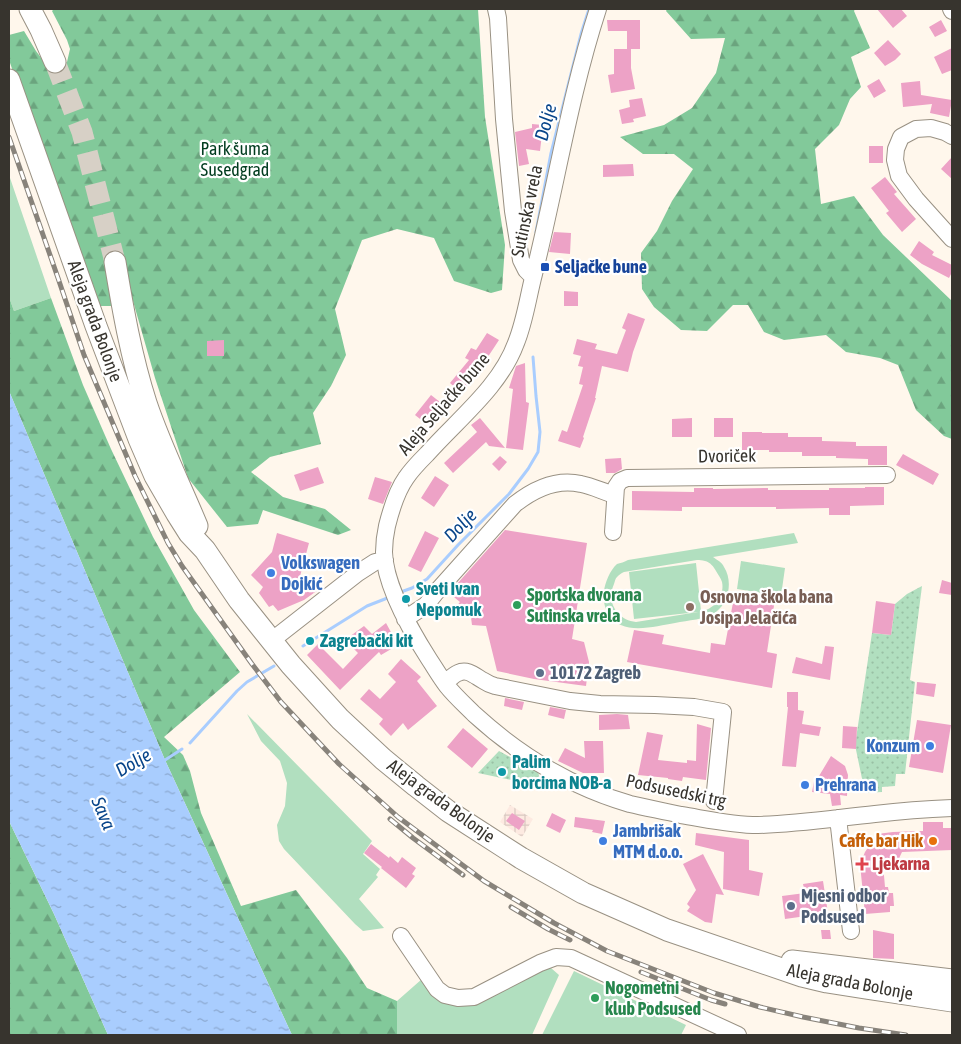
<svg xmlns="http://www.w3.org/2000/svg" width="961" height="1044" font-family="'Asap Condensed',sans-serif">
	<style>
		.industrial { fill: url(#industrial-grid) }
		.green { fill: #b1dfbf; fill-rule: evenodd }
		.forest { fill: url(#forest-firs) }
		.park { fill: url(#park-dots) }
		.water { fill: url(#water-ripples) }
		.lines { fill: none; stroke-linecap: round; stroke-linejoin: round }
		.stream { stroke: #a9cdfe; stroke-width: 3 }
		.building { fill: #eda2c6 }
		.major-tunnel { stroke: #d7d0c6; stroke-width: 21; stroke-dasharray: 21 11; stroke-linecap: butt }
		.minor-casing { stroke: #999183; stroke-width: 18 }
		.major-casing { stroke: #999183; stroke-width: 23 }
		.minor { stroke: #fff; stroke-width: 16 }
		.major { stroke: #fff; stroke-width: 21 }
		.rail-casing { stroke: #88837b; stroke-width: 5 }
		.rail { stroke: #fff; stroke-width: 3; stroke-dasharray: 9; stroke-linecap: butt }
		.transit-dot { fill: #1a4fb4; stroke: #fff; stroke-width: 2 }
		.shop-dot { fill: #3f7fe0; stroke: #fff; stroke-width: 2 }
		.culture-dot { fill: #0f9aa8; stroke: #fff; stroke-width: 2 }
		.leisure-dot { fill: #2e9e5b; stroke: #fff; stroke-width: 2 }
		.education-dot { fill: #8d6e63; stroke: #fff; stroke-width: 2 }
		.service-dot { fill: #5c6f8a; stroke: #fff; stroke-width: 2 }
		.food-dot { fill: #e8710a; stroke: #fff; stroke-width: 2 }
		.health-dot { fill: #e0444e; stroke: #fff; stroke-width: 2 }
		.labels { text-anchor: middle; stroke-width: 4.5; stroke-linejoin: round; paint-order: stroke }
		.park-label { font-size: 18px; fill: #013c1f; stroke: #fff }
		.street-label { font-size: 18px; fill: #37342e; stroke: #fff }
		.transit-label { font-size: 18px; font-weight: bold; fill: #164399; stroke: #fff; text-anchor: start }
		.shop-label { font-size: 18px; font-weight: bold; fill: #366cbe; stroke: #fff; text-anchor: start }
		.culture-label { font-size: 18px; font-weight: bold; fill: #0d838f; stroke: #fff; text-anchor: start }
		.leisure-label { font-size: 18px; font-weight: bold; fill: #27864d; stroke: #fff; text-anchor: start }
		.education-label { font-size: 18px; font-weight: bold; fill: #785e54; stroke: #fff; text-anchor: start }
		.service-label { font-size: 18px; font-weight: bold; fill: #4e5e75; stroke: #fff; text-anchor: start }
		.food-label { font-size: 18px; font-weight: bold; fill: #c56008; stroke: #fff; text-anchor: end }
		.health-label { font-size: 18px; font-weight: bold; fill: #be3a42; stroke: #fff; text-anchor: start }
		.water-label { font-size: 19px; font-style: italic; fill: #08458a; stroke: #fff }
	</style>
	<defs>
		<pattern id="industrial-grid" width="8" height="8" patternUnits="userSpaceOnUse" patternTransform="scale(1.25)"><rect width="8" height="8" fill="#fdeae1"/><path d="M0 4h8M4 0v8" fill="none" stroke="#d9c9c1"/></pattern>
		<pattern id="forest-firs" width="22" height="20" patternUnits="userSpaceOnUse" patternTransform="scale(1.25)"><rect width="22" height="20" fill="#82c99a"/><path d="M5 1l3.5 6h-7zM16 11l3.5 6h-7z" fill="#6ba47e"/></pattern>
		<pattern id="park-dots" width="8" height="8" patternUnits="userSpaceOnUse" patternTransform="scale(1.25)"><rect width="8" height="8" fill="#b1dfbf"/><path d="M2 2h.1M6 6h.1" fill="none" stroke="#99c0a4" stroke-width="1.8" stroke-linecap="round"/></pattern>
		<pattern id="water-ripples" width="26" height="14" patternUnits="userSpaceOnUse" patternTransform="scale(1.25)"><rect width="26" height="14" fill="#a9cdfe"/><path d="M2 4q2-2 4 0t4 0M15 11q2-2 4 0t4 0" fill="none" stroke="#8aa7ce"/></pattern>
	</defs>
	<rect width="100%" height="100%" fill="#fff7ec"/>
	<path class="industrial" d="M510,805L533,819L522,837L500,822Z"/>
	<path class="green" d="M9,175L51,298L14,311L9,297Z
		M794,533L798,543L713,557C717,560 722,562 724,567C733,581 729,602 716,612C705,620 688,620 675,623C655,626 621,637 608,613C604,606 603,600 604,591C605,583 610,570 617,564C620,563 625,562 628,560ZM697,560C700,560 702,560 705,561C710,562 714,567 716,571C718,575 721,578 722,582C725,595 714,610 701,611L696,563L629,572L634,619L698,612L636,622C617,620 606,602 614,584C615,581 615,579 617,577C619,575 621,573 624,572Z
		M741,561L785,568L781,596L737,589Z
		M247,714L372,841L363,854L380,869L376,875L378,877L359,899L384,928L363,931L355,924L284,849L279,841L277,825L285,806L287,783L280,761L261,741Z
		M551,968L559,975L532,1035H397V1001L422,979L440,998Z
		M574,971L686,1025L681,1035H542Z"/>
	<path class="forest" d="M54,9H478L485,117L505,245L502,290L491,293L454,281L434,238L397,229L362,240L335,309L346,355L331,386L313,413L321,444L270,457L251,472L283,497L325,509L351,530L338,535L263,510L258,524L227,527L188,478L155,378L121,259L114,306H95L9,60V35L24,31L36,51L45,63L55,67L67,62L70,49L67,40L52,11Z
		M667,9H855L854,11L870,48L851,57L861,87L850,99L839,125L815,149L821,204L854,196L883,235L952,301V439L944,436L916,410L898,365L880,358L846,352L826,335L784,340L764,332L748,305H733L707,331L681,330L654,307L642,289L641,253L657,231L672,201L693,169L674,154H643L620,137L664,125L692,108L716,73L725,38L691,39L666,11Z
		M9,297L14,311L51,298L83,385L111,449L153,537L194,610L240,672L164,737L183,755L190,771L201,813L241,906L296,890L347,958L367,988L397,1001V1035H292L165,760L9,391Z
		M9,821L54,914L108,1035H9Z"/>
	<path class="park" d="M922,586L910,680L915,682L905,774H896L895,786L882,787V792L865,793L855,745L872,633L891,635L895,604L907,594Z
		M499,751L538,772L540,779L535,785L478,773Z"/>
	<path class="water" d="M9,391L165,760L292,1035H108L54,914L9,821Z"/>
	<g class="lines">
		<path class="stream" d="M536,232L551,153L581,34L589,9
			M398,593L412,588L427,579L458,545L509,494L528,469L538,452L540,432L536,396L533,357
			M303,646L367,606L390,597
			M190,743L237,691L247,682L274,666
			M162,762L182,749"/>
	</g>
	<path class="building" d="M877,9H901L907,16L893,28Z
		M607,20H640V49H631V68L635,89L611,93L608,75L614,74V49H627V31H608Z
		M941,20L947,31L935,37L929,27Z
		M888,40L901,54L895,60L885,66L874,53Z
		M952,48V70L942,74L934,57Z
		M879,79L886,91L874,98L867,86Z
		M920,81L921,95L952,100L949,117L930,113L932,104L903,107L901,83Z
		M642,98L646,116L633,119L634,122L622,124L619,110L630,107L629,100Z
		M532,124L543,125L540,151L526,149L529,164L519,166L515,132L532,128Z
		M869,146H883V163H869Z
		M952,157V179L941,169Z
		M633,164L634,176L603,177V165Z
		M885,177L897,192L894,194L916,219L902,232L886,213L889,211L871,188Z
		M554,232L571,233L570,254L549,252Z
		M919,241L934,252L932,255L952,265V272L949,278L922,264L910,255Z
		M564,291L578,292V306H564Z
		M628,313L645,319L633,352L628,372L602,366L595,398H596L583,437L584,438L580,448L558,441L562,430L567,432L583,385L579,384L583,367L578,366L581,356L573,354L577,339L597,344L595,349L617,354L626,330L622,328Z
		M487,333L499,340L476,375L461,393L450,383L469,360L465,358L471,348L476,350Z
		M224,340V356H207V341Z
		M525,363L526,402L529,403L523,450L506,448L513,389L509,388L516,366Z
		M431,395L445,406L429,426L415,415Z
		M480,418L505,448L489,446L486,442L453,473L444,463L477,432L471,425Z
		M692,418V437H672V419Z
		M714,418H733V437H714Z
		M742,432H762V433H788V437H822V441L856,442V446H887V465H868V459L836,458V456H802V452H769V450H742Z
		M903,454L939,474L933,485L896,465Z
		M500,456L507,462L499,471L492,464Z
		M621,458L622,469L615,473H606L605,459Z
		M318,467L324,483L300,491L294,475Z
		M435,476L449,485L434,507L421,498Z
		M375,477L392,482L383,504L368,499Z
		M865,487H884V505L850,506V515H829V508L776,509V507H682V511L632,510V491L694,492V488H713V489L768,488V490H829V488H865Z
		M505,530L587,543L572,639L584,642L589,662L586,686L534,679L497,671L486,626L472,625L470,610L462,616L455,608L460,602L449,593Z
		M425,531L439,538L421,572L408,566Z
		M277,533L309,543L299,580L312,579L318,590L304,600L278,611L273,605L269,607L259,593L263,587L251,575L272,552Z
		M942,580L952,583V595L939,593Z
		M735,592L775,599L767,652L777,654L772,688L627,662L634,630L664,635L662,644L710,653L711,643L725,645Z
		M876,601L895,604L891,635L872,633Z
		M386,623L398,645L381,655L379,652L340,690L307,655L318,644L343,669L358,653L345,640L364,626L372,634Z
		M825,646L834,647L830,680L792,673L796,657L822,664Z
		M401,659L421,677L417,681L437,706L408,730L403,723L391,736L379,724L383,719L360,699L369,689L380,699L396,682L388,674Z
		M917,682L936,684L934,697L916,694Z
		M787,692H798V710L804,711L802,724L821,727L819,736L800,733L796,767L782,766L788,707H787Z
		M505,698L524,702L522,710L504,706Z
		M550,707L566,710L564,719L548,715Z
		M617,714L628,715L630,729L599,730V715Z
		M917,720L951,725L943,773L909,767Z
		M697,724L711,728L706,780L683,777L682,781L668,779V778L638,775L647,732L663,735L658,760L687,763V760L696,761Z
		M843,726L857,727L856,749L842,748Z
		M463,728L488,749L472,768L447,747Z
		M584,741H603L604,773H583L558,761L565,748L585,758Z
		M831,756L845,766L848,775L847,796L840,795L841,805L832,806L830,794L812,792L815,776H819Z
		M512,813L525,821L519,830L506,821Z
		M552,813L566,820L560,833L546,826Z
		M575,817L605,821L602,834L592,832L593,830L574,827Z
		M923,822H943V828H952V850L902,852L894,869L883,864L885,887H888L889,893H893L894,906H890V912L865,914L860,864L865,852L877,834L893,832L923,831Z
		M696,833L749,840V870L763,873L759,896L723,889L724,852L695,845Z
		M371,844L389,858L390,856L398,863L402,857L416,868L412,874L415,876L406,888L381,868L382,867L364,853Z
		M703,854L724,895L716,894L712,923L705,922L687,911L690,907L687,904L696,890L683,864Z
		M823,881L828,913L785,919L782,896L805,893L803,884Z
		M821,930H830L831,939H822Z
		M873,930L894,934V959L873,958Z"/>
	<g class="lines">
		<path class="major-tunnel" d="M55,62L82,132L115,262"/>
		<g class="minor-casing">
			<path id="minor" d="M496,9L498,18L504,119L513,211L521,260L526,270L533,277
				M598,9C570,95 556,186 534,274C528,297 525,321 516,343C500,387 458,419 427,454C420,461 412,469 406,478C396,492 391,510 387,526C385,535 384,543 384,552C385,585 411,631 429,659C435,668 440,677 447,686C455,696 465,705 474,714C519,755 571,787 630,804C647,808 664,811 681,815C706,819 732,825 758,825C797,824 836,818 875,814C900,811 926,809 952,808
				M951,9L952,11
				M952,136L945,132L931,128L916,129L901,137L896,149L895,160L899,176L916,199L952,239
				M613,532L616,487L620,481L627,478L887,475
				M405,619L426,605L438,590L515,504C534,489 556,478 581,484C592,486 604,492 615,495
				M271,641L358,573L375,562L385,560
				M445,683C449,680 453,675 458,673C468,668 476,677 484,681C487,683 491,685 495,686L570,701L600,704L655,705L694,707L723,712L714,801
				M838,818L851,931
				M401,936L437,989L445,995L458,998L474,997L540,963L556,957L571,958L738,1035"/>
		</g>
		<g class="major-casing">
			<path id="major" d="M30,9L41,30L55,62
				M9,80L96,326L139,439L155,476L177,514L189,533L205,550L239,600L291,665L340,719L383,759L416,786L448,811L521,858L583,893L667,930L802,976L827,982L865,988L952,1001
				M115,262C123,310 131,356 146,403C160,445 180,485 197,526
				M792,961L952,980"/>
		</g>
		<use href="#minor" class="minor"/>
		<use href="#major" class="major"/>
		<g class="rail-casing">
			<path id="rail" d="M9,137L58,278L84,355L135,476L168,543L182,566L252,664L281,702L339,764L398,817L484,881L554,923L607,951L714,993L760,1007L803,1017L859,1028L906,1035
				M390,819L413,838L463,875
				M511,907L548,929L570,940
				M641,972L711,1000L725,1004"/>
		</g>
		<use href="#rail" class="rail"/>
	</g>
	<rect class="transit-dot" x="540" y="262" width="10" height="10" rx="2.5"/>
	<g class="shop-dot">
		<circle cx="271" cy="573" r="5"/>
		<circle cx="930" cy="746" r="5"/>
		<circle cx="805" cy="785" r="5"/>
		<circle cx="603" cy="841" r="5"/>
	</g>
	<g class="culture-dot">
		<circle cx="406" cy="599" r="5"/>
		<circle cx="310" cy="641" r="5"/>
		<circle cx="502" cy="772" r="5"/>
	</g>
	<g class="leisure-dot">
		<circle cx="517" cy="605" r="5"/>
		<circle cx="595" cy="998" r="5"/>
	</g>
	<circle class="education-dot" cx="690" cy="607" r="5"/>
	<g class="service-dot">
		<circle cx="540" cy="673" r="5"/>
		<circle cx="791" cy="906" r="5"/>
	</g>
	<circle class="food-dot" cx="933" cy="841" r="5"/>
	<path class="health-dot" d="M859.5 856.5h5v5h5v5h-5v5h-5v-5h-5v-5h5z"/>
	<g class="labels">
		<g class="park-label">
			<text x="235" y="155">Park šuma<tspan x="235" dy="21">Susedgrad</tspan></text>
		</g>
		<g class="street-label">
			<text transform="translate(527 211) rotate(-78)" y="6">Sutinska vrela</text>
			<text transform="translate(95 321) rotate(70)" y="6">Aleja grada Bolonje</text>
			<text transform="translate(444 404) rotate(-49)" y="6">Aleja Seljačke bune</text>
			<text transform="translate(727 456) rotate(-1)" y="6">Dvoriček</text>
			<text transform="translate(676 791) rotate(12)" y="6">Podsusedski trg</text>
			<text transform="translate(441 801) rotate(36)" y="6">Aleja grada Bolonje</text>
			<text transform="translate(850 982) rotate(11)" y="6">Aleja grada Bolonje</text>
		</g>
		<g class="transit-label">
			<text x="555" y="273">Seljačke bune</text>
		</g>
		<g class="shop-label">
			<text x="281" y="569">Volkswagen<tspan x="281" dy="21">Dojkić</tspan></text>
			<text x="920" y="752" text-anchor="end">Konzum</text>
			<text x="815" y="791">Prehrana</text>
			<text x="613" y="837">Jambrišak<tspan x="613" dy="21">MTM d.o.o.</tspan></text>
		</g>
		<g class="culture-label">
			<text x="416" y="595">Sveti Ivan<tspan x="416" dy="21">Nepomuk</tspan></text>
			<text x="320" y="647">Zagrebački kit</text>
			<text x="512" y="768">Palim<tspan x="512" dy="21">borcima NOB-a</tspan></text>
		</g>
		<g class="leisure-label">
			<text x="527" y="601">Sportska dvorana<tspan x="527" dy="21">Sutinska vrela</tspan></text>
			<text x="605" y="994">Nogometni<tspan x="605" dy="21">klub Podsused</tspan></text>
		</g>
		<g class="education-label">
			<text x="700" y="603">Osnovna škola bana<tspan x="700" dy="21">Josipa Jelačića</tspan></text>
		</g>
		<g class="service-label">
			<text x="550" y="679">10172 Zagreb</text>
			<text x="801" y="902">Mjesni odbor<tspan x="801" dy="21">Podsused</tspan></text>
		</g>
		<g class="food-label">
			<text x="923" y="847">Caffe bar Hik</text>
		</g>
		<g class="health-label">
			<text x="872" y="870">Ljekarna</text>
		</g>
		<g class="water-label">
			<text transform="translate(545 122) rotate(-75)" y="7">Dolje</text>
			<text transform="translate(460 525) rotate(-46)" y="7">Dolje</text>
			<text transform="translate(133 762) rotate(-30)" y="7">Dolje</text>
			<text transform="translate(104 813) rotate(67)" y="7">Sava</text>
		</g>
	</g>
	<rect width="961" height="1044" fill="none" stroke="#37342e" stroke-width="20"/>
</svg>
